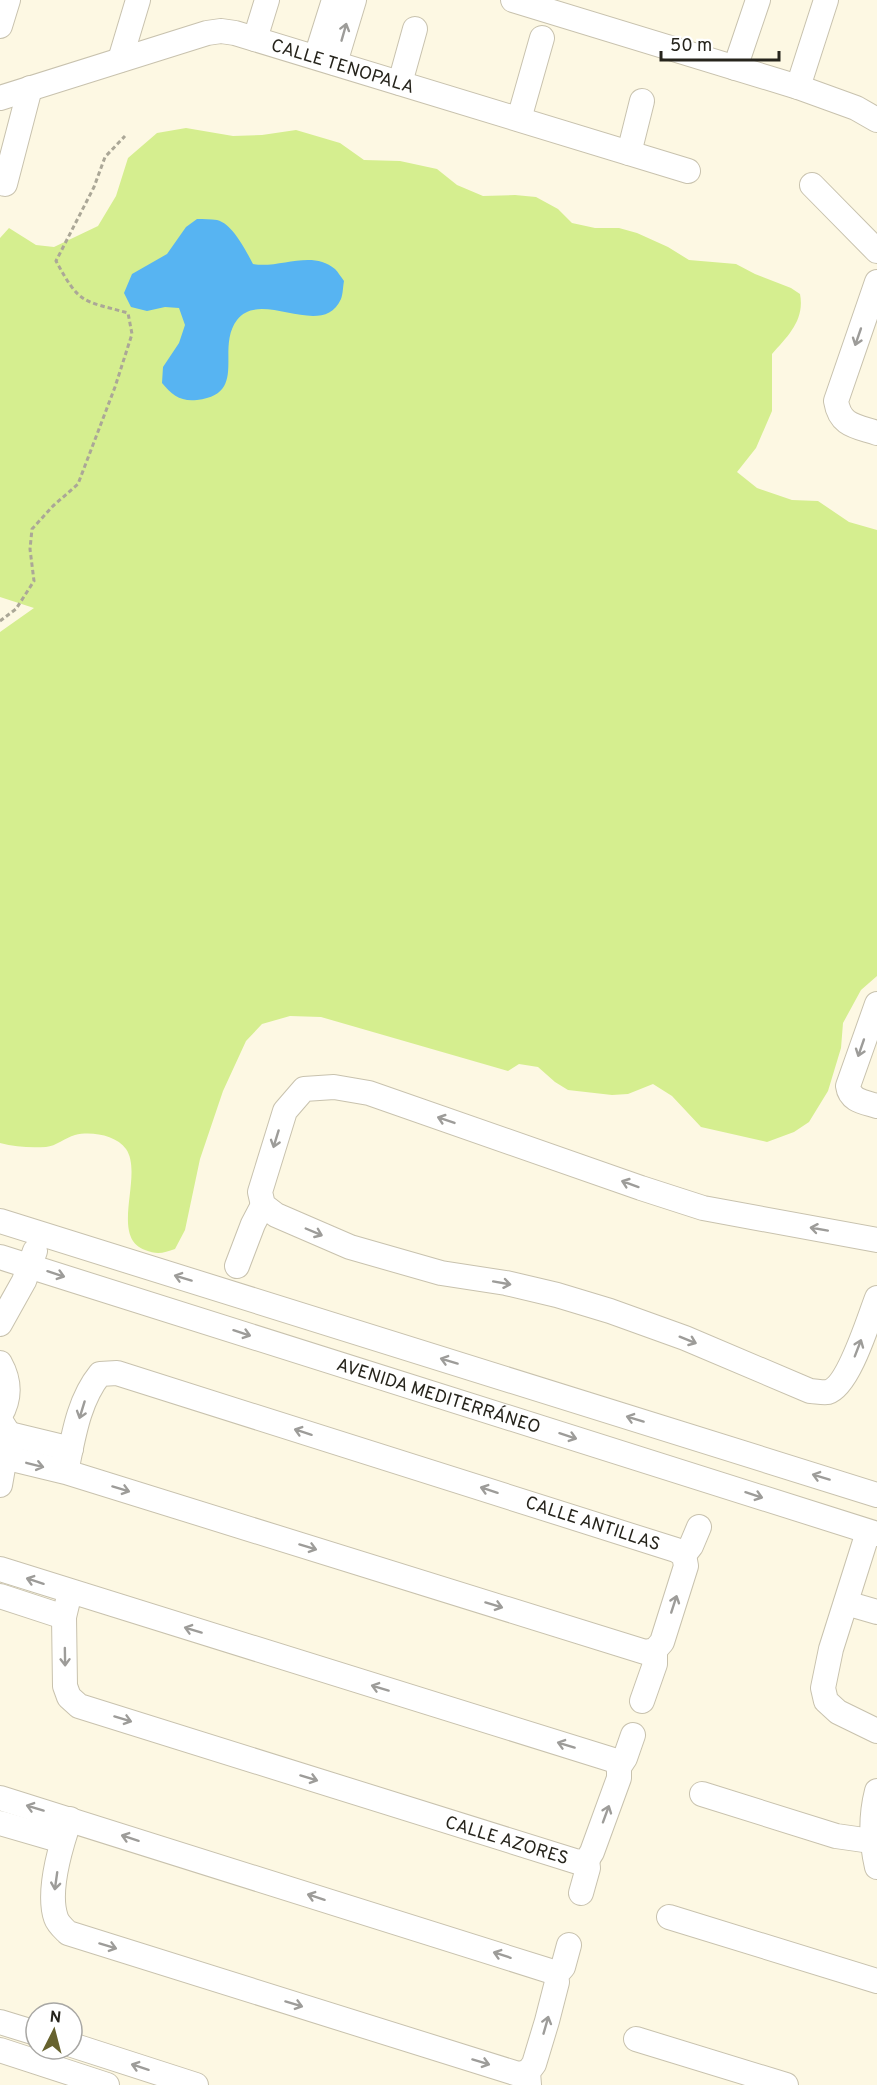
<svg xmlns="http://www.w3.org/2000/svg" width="877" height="2085" font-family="Overpass,sans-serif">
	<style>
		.green { fill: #d5ee8f }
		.water { fill: #57b4f2 }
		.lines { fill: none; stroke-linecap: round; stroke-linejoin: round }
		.minor-casing { stroke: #c8c2ae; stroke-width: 26 }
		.path { stroke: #aba797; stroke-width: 3; stroke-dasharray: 4.5 3; stroke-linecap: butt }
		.minor { stroke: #fff; stroke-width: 24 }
		.oneway { stroke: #9d9c99 }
		.labels { text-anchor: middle; stroke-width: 4.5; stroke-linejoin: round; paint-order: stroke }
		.street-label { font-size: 18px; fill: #26241c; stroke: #fff }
	</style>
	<rect width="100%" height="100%" fill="#fdf8e3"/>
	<path class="green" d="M186,128L233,136L262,135L296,130L340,143L364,160L400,161L437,169L457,185L483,196L515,195L536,197L558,209L572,223L595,228H619L637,233L668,247L689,260L736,264L755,274L791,288L800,294C805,320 788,336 772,354V411L756,448L737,472L757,488L792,500L818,501L849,522L877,530V976L861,990L843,1023L841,1048L828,1091L809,1122L794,1132L767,1142L701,1127L672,1096L653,1084L628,1094L612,1095L568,1090L555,1082L538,1067L519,1064L508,1071L321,1017L290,1016L262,1024L246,1041L223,1091L200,1159L185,1230L175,1249C164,1253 157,1255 145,1250C109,1237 144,1175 126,1149C116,1135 91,1131 75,1135C65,1138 56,1146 46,1147C30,1148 15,1147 0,1143V632L34,608L0,597V238L9,228L36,245L54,247L98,226L116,196L128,158L157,133Z"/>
	<path class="water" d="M197,219C203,219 211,219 217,220C233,224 246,251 253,264C279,269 312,249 335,269C338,272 341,277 344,281C343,286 343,294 341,299C322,341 261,288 237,320C215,349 249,394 197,400C181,402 172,395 162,383L163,367L179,343L185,325L179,308L165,307L147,311L131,307L124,293L132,274L167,254L186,227Z"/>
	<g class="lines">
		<g class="minor-casing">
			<g id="minor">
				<path d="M513,0L798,87L856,108L877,120"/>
				<path d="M0,26L8,0"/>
				<path d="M255,39L267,0"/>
				<path d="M316,57L334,0"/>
				<path d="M120,60L138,0"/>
				<path d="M335,63L354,0"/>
				<path d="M735,68L758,0"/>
				<path d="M400,83L415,29"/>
				<path d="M798,87L826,0"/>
				<path id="s1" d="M0,98L207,33L221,31L235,33L688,171"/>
				<path d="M519,119L542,38"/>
				<path d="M629,153L642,101"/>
				<path d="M5,184L30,88"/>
				<path d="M812,185L877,251"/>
				<path d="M877,282L836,401C840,426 856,426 877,433"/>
				<path d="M877,1004L848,1086C850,1101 864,1102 877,1106"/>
				<path d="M0,1221L877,1495"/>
				<path d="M877,1240L703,1208L641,1188L369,1093L334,1087L304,1089L285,1111L260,1192L263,1205L276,1215L350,1247L441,1273L506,1283L557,1295L610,1311L685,1338L810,1391C815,1391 823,1393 828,1392C849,1386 869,1318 877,1298"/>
				<path id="s2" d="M0,1257L877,1534"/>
				<path d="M237,1266L253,1224L263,1205"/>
				<path d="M0,1324L24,1281L35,1251"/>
				<path d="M0,1363C10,1381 10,1399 0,1416"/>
				<path d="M0,1420L9,1434L0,1485"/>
				<path d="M9,1434L71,1449"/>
				<path d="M0,1453L4,1457L66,1472L645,1652L655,1650L662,1642L686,1566L684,1555L676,1550L117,1373L100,1374C78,1401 73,1439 66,1472"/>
				<path d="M868,1532L831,1649L823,1688L826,1701L838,1712L877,1731"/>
				<path d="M684,1555L691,1546L699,1527"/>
				<path d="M0,1569L613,1760L619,1767V1778L592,1852L587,1860L578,1862L79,1706L69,1697L65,1686L64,1617L70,1592"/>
				<path d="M0,1596L64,1617"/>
				<path d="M846,1603L877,1612"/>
				<path d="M642,1701L655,1664V1650"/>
				<path d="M619,1767L625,1758L633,1735"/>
				<path d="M877,1791C870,1818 871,1841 877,1867"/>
				<path d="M702,1794L836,1836L871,1841"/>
				<path d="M0,1798L550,1971L556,1975"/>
				<path d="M70,1819C61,1845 47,1892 56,1918C58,1924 64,1929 68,1933L518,2074L528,2072"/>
				<path d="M0,1823L62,1841"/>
				<path d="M581,1893L588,1868L587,1860"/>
				<path d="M669,1917L877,1981"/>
				<path d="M0,2022L36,2033"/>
				<path d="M636,2039L786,2085"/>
				<path d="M72,2045L196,2085"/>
				<path d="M0,2050L107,2085"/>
				<path d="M529,2085L528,2072L534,2064L547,2021L557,1982L556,1975L563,1967L569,1945"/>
			</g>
		</g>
		<path class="path" d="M0,621L16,609L34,581L30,549L32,529L53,506L78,484L115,387L132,334L128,313C82,300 80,305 56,261L94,187L105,157L125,136"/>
		<use href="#minor" class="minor"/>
	</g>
	<defs><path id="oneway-shaft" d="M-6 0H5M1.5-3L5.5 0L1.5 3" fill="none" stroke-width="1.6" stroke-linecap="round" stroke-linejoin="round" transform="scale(1.5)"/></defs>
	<g class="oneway">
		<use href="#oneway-shaft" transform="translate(344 32) rotate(-74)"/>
		<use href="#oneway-shaft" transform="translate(858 337) rotate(109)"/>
		<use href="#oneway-shaft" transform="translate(861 1048) rotate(109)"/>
		<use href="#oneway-shaft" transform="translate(446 1120) rotate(-161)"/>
		<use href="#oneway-shaft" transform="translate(276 1139) rotate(107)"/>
		<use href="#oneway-shaft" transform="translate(630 1184) rotate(-160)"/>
		<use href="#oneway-shaft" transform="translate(819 1229) rotate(-170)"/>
		<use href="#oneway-shaft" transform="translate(314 1232) rotate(23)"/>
		<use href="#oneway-shaft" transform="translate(56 1274) rotate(18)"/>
		<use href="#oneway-shaft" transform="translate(183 1278) rotate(-163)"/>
		<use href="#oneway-shaft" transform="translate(502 1283) rotate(10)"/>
		<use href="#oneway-shaft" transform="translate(242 1333) rotate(18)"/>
		<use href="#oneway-shaft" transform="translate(688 1340) rotate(22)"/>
		<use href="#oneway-shaft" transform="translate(858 1348) rotate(-69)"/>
		<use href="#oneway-shaft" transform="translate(449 1361) rotate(-163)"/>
		<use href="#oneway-shaft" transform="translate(82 1410) rotate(107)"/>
		<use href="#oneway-shaft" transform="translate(635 1419) rotate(-163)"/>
		<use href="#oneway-shaft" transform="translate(303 1432) rotate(-162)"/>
		<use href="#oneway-shaft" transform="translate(568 1436) rotate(18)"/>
		<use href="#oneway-shaft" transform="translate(35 1465) rotate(14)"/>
		<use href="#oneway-shaft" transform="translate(821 1477) rotate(-163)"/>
		<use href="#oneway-shaft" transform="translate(121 1489) rotate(17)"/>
		<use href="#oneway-shaft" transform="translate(489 1490) rotate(-162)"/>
		<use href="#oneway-shaft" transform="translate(754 1495) rotate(18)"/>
		<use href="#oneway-shaft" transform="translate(308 1547) rotate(17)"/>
		<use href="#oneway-shaft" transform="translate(35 1581) rotate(-162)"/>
		<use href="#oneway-shaft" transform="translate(674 1604) rotate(-72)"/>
		<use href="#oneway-shaft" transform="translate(494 1605) rotate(17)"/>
		<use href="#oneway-shaft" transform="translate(193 1630) rotate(-163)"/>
		<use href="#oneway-shaft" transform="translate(65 1657) rotate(89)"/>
		<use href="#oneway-shaft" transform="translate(380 1688) rotate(-163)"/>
		<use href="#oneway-shaft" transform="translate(123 1719) rotate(17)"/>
		<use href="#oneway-shaft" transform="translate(566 1745) rotate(-163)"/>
		<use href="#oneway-shaft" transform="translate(309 1778) rotate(17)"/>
		<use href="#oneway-shaft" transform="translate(35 1808) rotate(-163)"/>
		<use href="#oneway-shaft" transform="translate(606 1814) rotate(-70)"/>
		<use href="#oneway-shaft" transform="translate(130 1838) rotate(-162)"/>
		<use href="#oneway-shaft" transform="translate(56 1881) rotate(98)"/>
		<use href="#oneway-shaft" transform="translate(316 1897) rotate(-162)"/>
		<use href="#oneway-shaft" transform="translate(108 1946) rotate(17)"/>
		<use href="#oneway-shaft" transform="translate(502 1955) rotate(-162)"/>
		<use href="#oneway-shaft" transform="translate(294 2004) rotate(17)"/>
		<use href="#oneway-shaft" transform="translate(546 2025) rotate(-74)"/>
		<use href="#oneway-shaft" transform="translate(481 2062) rotate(17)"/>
		<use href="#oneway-shaft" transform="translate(140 2067) rotate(-162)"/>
	</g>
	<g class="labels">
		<g class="street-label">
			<text dy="6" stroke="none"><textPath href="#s1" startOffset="358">CALLE TENOPALA</textPath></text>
			<text dy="6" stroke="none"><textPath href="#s2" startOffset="460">AVENIDA MEDITERRÁNEO</textPath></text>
			<text transform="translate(593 1523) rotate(18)" y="6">CALLE ANTILLAS</text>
			<text transform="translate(507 1840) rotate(17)" y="6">CALLE AZORES</text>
		</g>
	</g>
	<g transform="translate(54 2031) rotate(6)"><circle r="28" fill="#ffffff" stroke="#a8a7a4" stroke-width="1.5"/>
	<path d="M0-4.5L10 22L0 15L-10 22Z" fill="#66622e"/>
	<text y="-9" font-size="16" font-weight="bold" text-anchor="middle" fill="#26241c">N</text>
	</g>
	<path d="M661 51v9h118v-9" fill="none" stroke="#26241c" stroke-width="3"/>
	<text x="670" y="51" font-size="18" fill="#26241c" stroke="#ffffff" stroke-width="4.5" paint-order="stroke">50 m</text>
</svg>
